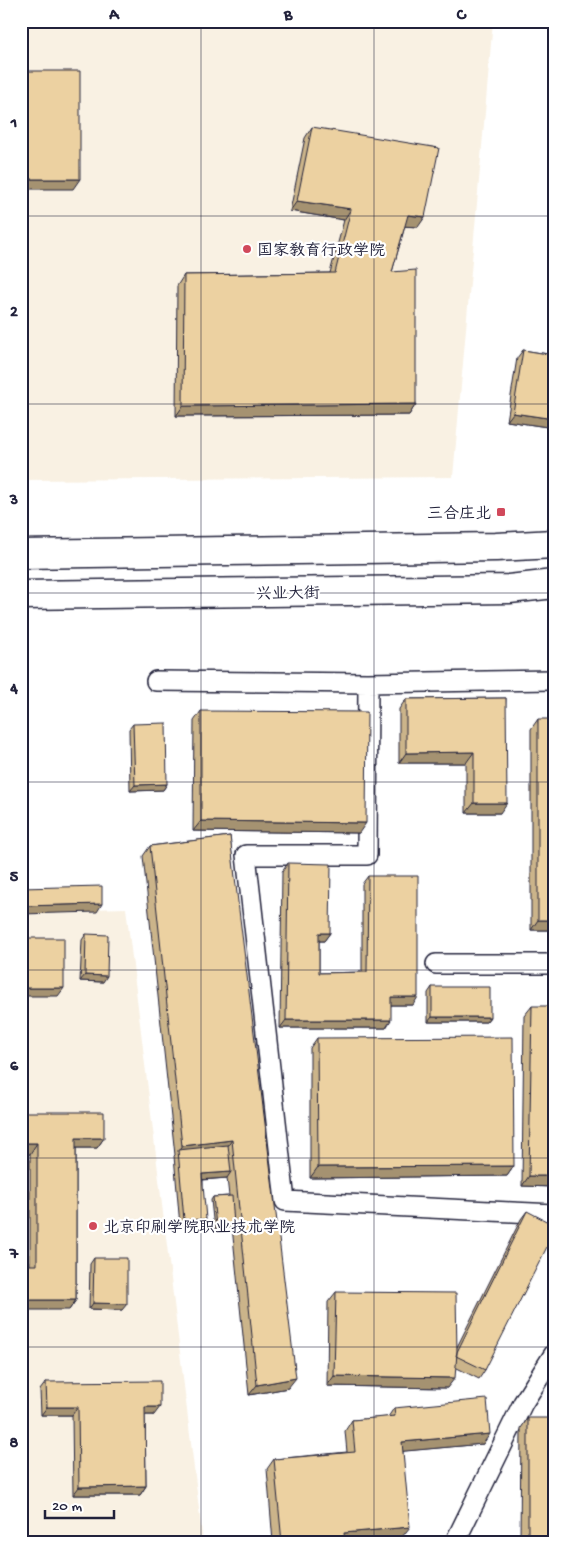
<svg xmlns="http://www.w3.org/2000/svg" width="575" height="1563" font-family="'Gochi Hand','LXGW WenKai TC',sans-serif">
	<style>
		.built { fill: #f9f1e3 }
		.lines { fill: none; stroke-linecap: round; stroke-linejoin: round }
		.street-casing { stroke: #22223b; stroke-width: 22 }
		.secondary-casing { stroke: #22223b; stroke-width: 31 }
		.street { stroke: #fff; stroke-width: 19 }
		.secondary { stroke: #fff; stroke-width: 28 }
		.wall { fill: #cbb48a; stroke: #22223b }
		.shaded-wall { fill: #a59271; stroke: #22223b }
		.building { fill: #ecd1a1; stroke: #22223b }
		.grid { fill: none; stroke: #22223b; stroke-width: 1; stroke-opacity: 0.55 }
		.poi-dot { fill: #d1495b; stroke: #fff; stroke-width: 2 }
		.labels { text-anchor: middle; stroke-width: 4.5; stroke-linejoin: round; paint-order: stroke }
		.poi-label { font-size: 16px; fill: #22223b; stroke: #fff; text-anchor: start }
		.street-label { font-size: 16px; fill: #22223b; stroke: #fff }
		.neatline { fill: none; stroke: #22223b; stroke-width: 2 }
		.grid-label { font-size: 16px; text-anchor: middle; font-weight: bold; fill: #22223b }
	</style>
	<rect width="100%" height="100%" fill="#fff"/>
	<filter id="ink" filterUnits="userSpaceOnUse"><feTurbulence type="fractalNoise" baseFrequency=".02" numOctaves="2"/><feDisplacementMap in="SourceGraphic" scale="10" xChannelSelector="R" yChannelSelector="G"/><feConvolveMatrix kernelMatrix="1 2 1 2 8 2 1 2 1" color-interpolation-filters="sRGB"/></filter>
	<g filter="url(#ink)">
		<path class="built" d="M21,21H493L453,477L21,480Z
			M126,908L203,1542H21V911Z"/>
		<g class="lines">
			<g class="street-casing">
				<path id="street" d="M156,681L368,683L367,855H246L285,1201L554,1214
					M368,683L554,680
					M436,964H554
					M455,1542L523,1403L554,1354"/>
			</g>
			<g class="secondary-casing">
				<path id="secondary" d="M21,554L496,547L554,544
					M21,595L509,589L554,584"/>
			</g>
			<use href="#street" class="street"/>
			<use href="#secondary" class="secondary"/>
		</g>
		<path class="wall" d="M312,127L418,227L405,226L392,272L416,404L409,415L176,416L177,286L184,275L330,273L344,220L290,211L305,138Z
			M523,350L554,355V428L507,421L517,358Z
			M506,698L500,813H466V763H399V709L406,699Z
			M201,711L359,833L193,831L194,721Z
			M538,719L554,930H531V729Z
			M133,724L167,784L163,790L130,791L129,729Z
			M230,836L288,1388L249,1395L232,1227L214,1229L211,1200L213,1197L229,1196L227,1178L203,1180L202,1224L180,1226L174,1156L175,1155L143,856L150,846Z
			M288,863L330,933L324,941H319V973L362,972V884L368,876L413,1005H391L386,1028H280L282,872Z
			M86,934L103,982L80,981L82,940Z
			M432,987L490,1017L486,1022H428V993Z
			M532,1006L554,1187L522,1186L524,1016Z
			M317,1038L514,1166L507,1176L310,1178V1048Z
			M21,1112L104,1138L97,1148H76V1300L69,1310L30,1265V1154H21Z
			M527,1211L485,1370L479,1379L455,1367L447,1388L327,1386L328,1302L336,1292L456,1349L521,1219Z
			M94,1258L122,1310L89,1309L90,1264Z
			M46,1382L154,1415H145L146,1486L140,1495H73L72,1415H41L40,1390Z
			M394,1408L483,1444L403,1451L402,1537L354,1542H273L267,1469L274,1459L347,1452L345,1431L352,1420L388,1417Z
			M528,1418L554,1542H520L521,1428Z"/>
		<path class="shaded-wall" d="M21,179H80L73,189H21Z
			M297,201L351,209L344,220L290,211Z
			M408,215L425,217L418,227L401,226Z
			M416,404L409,415L176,416L183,406Z
			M513,413L554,419V428L507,421Z
			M474,752L466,763H399L406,753Z
			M167,784L163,790L130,791L135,785Z
			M474,803H507L500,813H466Z
			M201,821L366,823L359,833L193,831Z
			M102,904L97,912L21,914V906Z
			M538,920H554V930H531Z
			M319,933H330L324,941H313Z
			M85,975L107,976L103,982L80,981Z
			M21,988H64L58,996H21Z
			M391,997H418L413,1005H385Z
			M432,1017H490L486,1022H428Z
			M286,1020H391L386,1028H280Z
			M76,1138H104L97,1148H69Z
			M232,1140L224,1151L178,1152L182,1146Z
			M21,1143H37L30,1154H21Z
			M514,1166L507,1176L310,1178L318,1167Z
			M231,1172L227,1178L198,1180L202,1174Z
			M529,1176H554V1187L522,1186Z
			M206,1219L202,1224L180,1226L184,1220Z
			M234,1225L232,1228L214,1229L216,1226Z
			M21,1300H76L69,1310H21Z
			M93,1303L127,1304L122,1310L89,1309Z
			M334,1376L455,1378L447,1388L327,1386Z
			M296,1378L288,1388L249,1395L257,1385Z
			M47,1407H78L72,1415H41Z
			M145,1407H160L154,1415H140Z
			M490,1434L483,1444L395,1452L402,1442Z
			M146,1486L140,1495H73L79,1487Z
			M410,1527L402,1537L354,1542H338L344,1533Z"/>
		<path class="building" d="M21,71H80V179H21Z
			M312,127L439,148L425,217L408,215L392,272L416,270V404L183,406L184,275L335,273L351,209L297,201Z
			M523,350L554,355V419L513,413Z
			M506,698L507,803H474V752L406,753V699Z
			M201,711L367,712L366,823L201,821Z
			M538,719H554V920H538Z
			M166,723L167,784L135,785L133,724Z
			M230,836L296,1378L257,1385L232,1140L182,1146L150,846Z
			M288,863L331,864L330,933H319V973L367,972L368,876H418V997H391V1020H286Z
			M102,886V904L21,906V888Z
			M86,934L108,935L107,976L85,975Z
			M21,938H64V988H21Z
			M432,987H490V1017H432Z
			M532,1006H554V1176H529Z
			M513,1037L514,1166L318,1167L317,1038Z
			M21,1112H104V1138H76V1300H21V1265H37V1143H21Z
			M228,1145L231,1172L202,1174L206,1219L184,1220L178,1150Z
			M232,1196L234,1225L216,1226L213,1197Z
			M527,1211L554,1225V1233L485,1370L456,1356L457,1352Z
			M94,1258H127V1304L93,1303Z
			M336,1292L456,1293L457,1353L455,1378L334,1376Z
			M160,1381V1407H145L146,1486L79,1487L78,1407H47L46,1382Z
			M487,1399L490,1434L402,1442L410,1527L344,1533L345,1542H282L274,1459L355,1452L352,1420L395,1416L394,1408Z
			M528,1418H554V1542H528Z"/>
	</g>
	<path class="grid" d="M201,21V1542M374,21V1542M21,216H554M21,404H554M21,593H554M21,782H554M21,970H554M21,1158H554M21,1347H554"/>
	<g class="poi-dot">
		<circle cx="247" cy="249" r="5"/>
		<rect x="496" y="507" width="10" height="10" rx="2.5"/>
		<circle cx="93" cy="1226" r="5"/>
	</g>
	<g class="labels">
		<g class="poi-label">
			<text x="257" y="255">国家教育行政学院</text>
			<text x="491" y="518" text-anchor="end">三合庄北</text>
			<text x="103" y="1232">北京印刷学院职业技术学院</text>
		</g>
		<g class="street-label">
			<text transform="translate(288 592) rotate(-1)" y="6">兴业大街</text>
		</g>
	</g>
	<rect width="575" height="1563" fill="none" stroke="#fff" stroke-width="55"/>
	<path d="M45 1510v8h69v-8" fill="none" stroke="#22223b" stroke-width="2.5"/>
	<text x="52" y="1510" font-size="15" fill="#22223b" stroke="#ffffff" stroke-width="4" paint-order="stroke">20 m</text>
	<rect x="28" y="28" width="520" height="1508" class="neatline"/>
	<g class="grid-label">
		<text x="114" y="19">A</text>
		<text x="288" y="19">B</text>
		<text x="461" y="19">C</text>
		<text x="14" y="127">1</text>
		<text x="14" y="316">2</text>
		<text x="14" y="504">3</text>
		<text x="14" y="693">4</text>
		<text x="14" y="881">5</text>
		<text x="14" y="1070">6</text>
		<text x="14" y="1258">7</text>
		<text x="14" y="1447">8</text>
	</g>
</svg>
